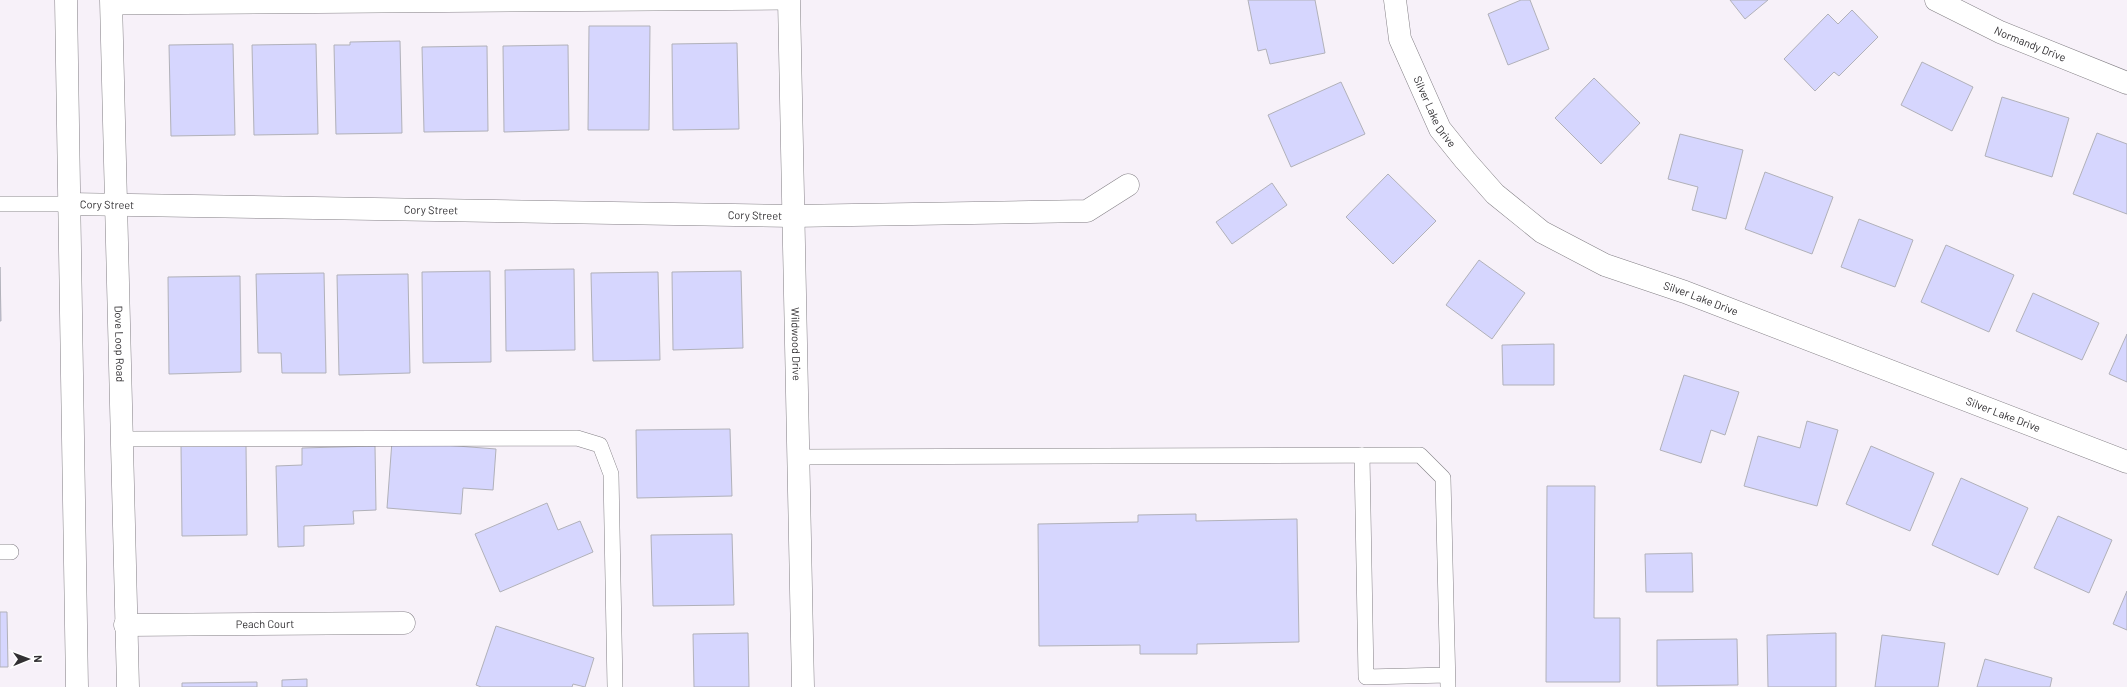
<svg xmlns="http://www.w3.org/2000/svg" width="2127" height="687" font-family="Barlow,sans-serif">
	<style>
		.building { fill: #d6d6fe; stroke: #b1b1b9 }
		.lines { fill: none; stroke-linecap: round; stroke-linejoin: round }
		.service-casing { stroke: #848086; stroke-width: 16 }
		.minor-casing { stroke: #848086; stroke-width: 23 }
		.tertiary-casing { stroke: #848086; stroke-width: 23 }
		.secondary-casing { stroke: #848086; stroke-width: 23 }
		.service { stroke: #fff; stroke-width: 15 }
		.minor { stroke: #fff; stroke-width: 22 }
		.tertiary { stroke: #fff; stroke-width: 22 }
		.secondary { stroke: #fff; stroke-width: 22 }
		.labels { text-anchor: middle; stroke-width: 3; stroke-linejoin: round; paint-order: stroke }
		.street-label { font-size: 11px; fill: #323033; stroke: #fff }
	</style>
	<rect width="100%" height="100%" fill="#f7f1f9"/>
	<path class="building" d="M1248,0H1315L1325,53L1270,64L1266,49L1258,51Z
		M1521,0H1530L1549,49L1508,65L1488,14Z
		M1730,0H1768L1745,19Z
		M1852,10L1878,37L1839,76L1834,72L1815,91L1784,59L1828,14L1838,24Z
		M589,26H650L649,130H588Z
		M400,41L402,133L336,134L334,45H350V42Z
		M737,43L739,129L673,130L672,44Z
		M233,44L235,135L171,136L169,45Z
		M316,44L318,134L254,135L252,45Z
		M568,45L569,130L504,132L503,46Z
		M487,46L488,131L424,132L422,47Z
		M1922,62L1973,87L1952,131L1901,105Z
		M1594,78L1640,123L1601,164L1555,118Z
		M1341,82L1365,134L1291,167L1268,115Z
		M2002,97L2069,118L2052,177L1985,156Z
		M2097,133L2127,144V214L2073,194Z
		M1680,134L1743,150L1726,219L1692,210L1698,187L1668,179Z
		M1765,172L1833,197L1812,254L1745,229Z
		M1388,174L1436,221L1393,264L1346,217Z
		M1272,183L1287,205L1232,244L1216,222Z
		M1859,219L1913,240L1895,287L1841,267Z
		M1946,245L2014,275L1989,332L1921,302Z
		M1479,260L1525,293L1492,339L1446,305Z
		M0,267L1,321H0Z
		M574,269L575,350L506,351L505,270Z
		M490,271L491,362L423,363L422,272Z
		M741,271L743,348L673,350L672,272Z
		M658,272L660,360L593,361L591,273Z
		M324,273L326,373H282L281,353H258L256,274Z
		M408,274L410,373L339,375L337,275Z
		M240,276L241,372L169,374L168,277Z
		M2033,293L2099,323L2082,360L2016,331Z
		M2127,334V382L2109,374Z
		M1554,344V385H1503L1502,345Z
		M1684,375L1739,392L1725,435L1711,430L1701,463L1660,450Z
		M1807,421L1838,430L1817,506L1744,486L1758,436L1800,448Z
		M730,429L732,496L637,498L636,430Z
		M392,441L496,449L493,490L463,488L461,514L387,508Z
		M246,445L247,535L182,536L181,446Z
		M375,446L376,510L353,511L354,524L304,526V546L278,547L276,466L302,465V448Z
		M1871,446L1934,473L1910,531L1846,504Z
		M1961,478L2028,508L1998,575L1932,545Z
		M1547,486H1595L1594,618H1620V682H1546Z
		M547,503L558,530L580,521L593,552L500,592L475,534Z
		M1196,514V521L1297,519L1299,642L1197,644V654H1140V645L1039,646L1038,524L1138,522V515Z
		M2058,516L2112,540L2089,593L2034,568Z
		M732,534L734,605L653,606L651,535Z
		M1692,553L1693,592H1646L1645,554Z
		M2127,591V630L2113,624Z
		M0,612H7L8,667H0Z
		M496,626L594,658L585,687L573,684L572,687H481L476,685Z
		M748,633L749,687H694L693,634Z
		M1836,633V687H1768L1767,635Z
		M1882,635L1945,643L1938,687H1875Z
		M1737,639L1738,685L1657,686V640Z
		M1985,659L2052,678L2050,687H1977Z
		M307,679V687H282V680Z
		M257,682V687H182V683Z"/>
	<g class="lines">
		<g class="service-casing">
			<path id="service" d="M111,7L789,2
				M0,204H69
				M122,439L577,438L600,445L611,474L615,687
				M1362,455L1366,677L1447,675
				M797,457L1420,455L1443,478L1448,687
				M0,552H11"/>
		</g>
		<g class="minor-casing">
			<g id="minor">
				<path id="s1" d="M1395,0L1400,39L1440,129L1465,160L1495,194L1542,232L1605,265L1685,292L2127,462"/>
				<path id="s2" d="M1936,0L2000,32L2127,83"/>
				<path id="s3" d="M69,204L793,216L1087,211L1128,185"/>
				<path id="s4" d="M125,625L404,623"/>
			</g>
		</g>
		<g class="tertiary-casing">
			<g id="tertiary">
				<path id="s5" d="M789,0L803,687"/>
			</g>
		</g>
		<g class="secondary-casing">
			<g id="secondary">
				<path d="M66,0L77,687"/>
				<path id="s6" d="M111,0L128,687"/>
			</g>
		</g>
		<use href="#service" class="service"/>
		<use href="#minor" class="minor"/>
		<use href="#tertiary" class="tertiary"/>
		<use href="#secondary" class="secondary"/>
	</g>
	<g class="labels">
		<g class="street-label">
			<text dy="4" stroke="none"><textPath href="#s2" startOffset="104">Normandy Drive</textPath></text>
			<text dy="4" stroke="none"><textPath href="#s1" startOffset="120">Silver Lake Drive</textPath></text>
			<text dy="4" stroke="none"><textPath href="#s3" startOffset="38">Cory Street</textPath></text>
			<text dy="4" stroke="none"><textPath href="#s3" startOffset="362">Cory Street</textPath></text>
			<text dy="4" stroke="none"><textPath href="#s3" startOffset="686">Cory Street</textPath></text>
			<text dy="4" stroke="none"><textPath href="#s1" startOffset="456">Silver Lake Drive</textPath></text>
			<text dy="4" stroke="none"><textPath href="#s6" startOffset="344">Dove Loop Road</textPath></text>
			<text dy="4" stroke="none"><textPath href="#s5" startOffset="344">Wildwood Drive</textPath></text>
			<text dy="4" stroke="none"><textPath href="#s1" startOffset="780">Silver Lake Drive</textPath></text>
			<text dy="4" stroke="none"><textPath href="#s4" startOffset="140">Peach Court</textPath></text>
		</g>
	</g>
	<g transform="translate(28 659) rotate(89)" stroke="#ffffff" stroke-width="3" paint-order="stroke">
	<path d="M0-3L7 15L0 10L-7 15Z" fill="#323033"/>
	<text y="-6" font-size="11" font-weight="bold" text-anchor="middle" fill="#323033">N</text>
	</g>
</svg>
